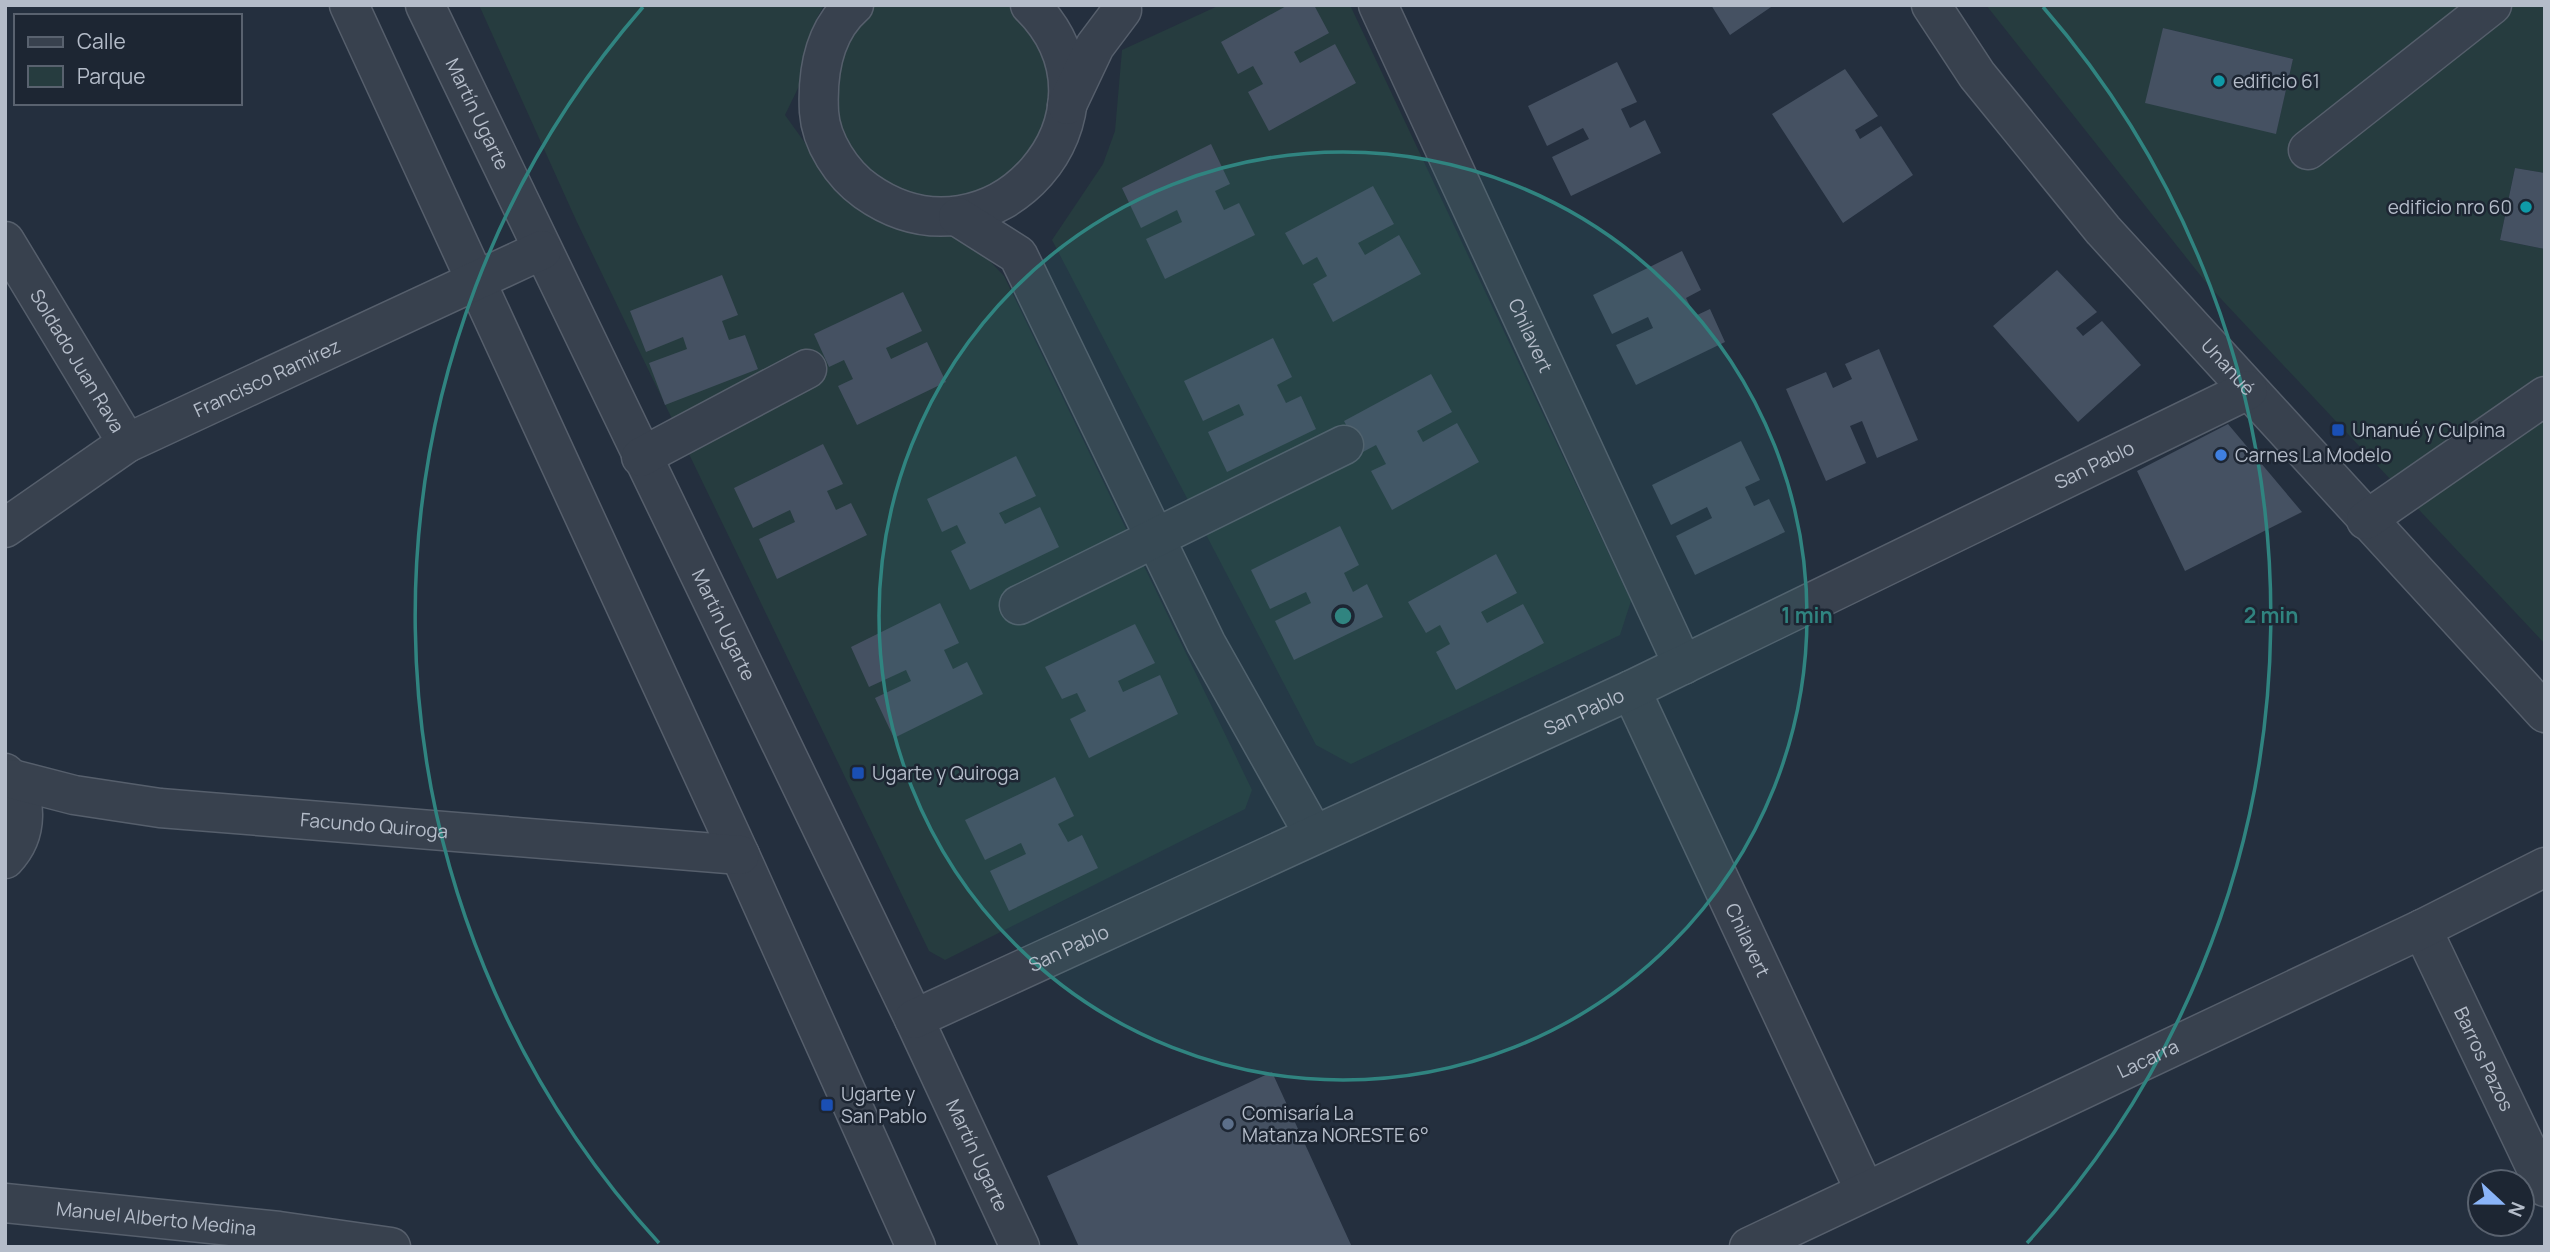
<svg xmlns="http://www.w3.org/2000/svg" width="2550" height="1252" font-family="Manrope,sans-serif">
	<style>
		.green { fill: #263c3f; fill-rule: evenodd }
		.building { fill: #455162 }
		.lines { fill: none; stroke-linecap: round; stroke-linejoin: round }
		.minor-casing { stroke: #565f6c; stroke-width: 41 }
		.minor { stroke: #38414e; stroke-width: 38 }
		.ring { fill: none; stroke: #308480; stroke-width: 3.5 }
		.culture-dot { fill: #0f9aa8; stroke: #1d2633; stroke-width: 2.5 }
		.transit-dot { fill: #1a4fb4; stroke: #1d2633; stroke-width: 2.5 }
		.shop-dot { fill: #3f7fe0; stroke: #1d2633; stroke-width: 2.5 }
		.service-dot { fill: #5c6f8a; stroke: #1d2633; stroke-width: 2.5 }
		.labels { text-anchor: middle; stroke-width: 5; stroke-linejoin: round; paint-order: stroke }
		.poi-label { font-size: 19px; fill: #b4bcc9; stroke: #1d2633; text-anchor: start }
		.street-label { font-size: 19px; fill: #b4bcc9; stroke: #1d2633 }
		.centre { fill: #308480; stroke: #1d2633; stroke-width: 3.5 }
		.ring-label { font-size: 21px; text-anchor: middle; font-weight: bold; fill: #308480; stroke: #1d2633; stroke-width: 5; stroke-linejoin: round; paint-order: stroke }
	</style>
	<rect width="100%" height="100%" fill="#242f3e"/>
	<path class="green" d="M479,5H824L817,18L801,82L785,115L818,161L961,231L1004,276L1252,790L1245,809L945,960L929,951L576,220Z
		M862,5H1021L1039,25L1057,95L1029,166L959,204L881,189L831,128L832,48Z
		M1220,5H1350L1631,601L1620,635L1351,764L1316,745L1052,240L1103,164L1115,131L1122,50Z
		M1986,5H2545V173L2515,168L2500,240L2545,249V644L2208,285ZM2163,28L2293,59L2276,133Z"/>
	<path class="building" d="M1288,5H1314L1329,33L1294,52L1300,63L1335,44L1356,83L1269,131L1248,92L1263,84L1253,66L1238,74L1221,42Z
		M1711,5H1774L1730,35Z
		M2163,28L2293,59L2276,134L2145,103Z
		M1617,62L1637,102L1621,109L1630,128L1645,120L1661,153L1571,196L1552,157L1589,139L1583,128L1547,146L1528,106Z
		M1845,69L1878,116L1855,130L1860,139L1881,126L1913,175L1843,223L1772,114Z
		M1211,144L1230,184L1215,191L1224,210L1239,203L1255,235L1165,279L1146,239L1182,222L1177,210L1141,228L1122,188Z
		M2515,168L2545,173V249L2500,240Z
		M1373,186L1394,224L1358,243L1365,255L1399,235L1421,274L1333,322L1313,284L1327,276L1317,257L1303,265L1285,233Z
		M1682,251L1701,290L1686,298L1695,316L1710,309L1725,342L1636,385L1616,345L1653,328L1648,317L1612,334L1593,295Z
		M2057,270L2097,312L2076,328L2083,336L2102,321L2141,365L2078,422L1993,326Z
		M722,275L738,315L722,321L729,340L745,335L758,369L665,405L649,363L687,349L683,337L646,352L630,311Z
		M903,292L922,331L886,348L891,359L927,342L946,382L857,425L838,386L853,379L844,360L829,367L814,334Z
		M1273,338L1292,377L1277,385L1286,403L1301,396L1316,429L1227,472L1208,432L1244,415L1239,404L1203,421L1184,381Z
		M1879,349L1918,440L1877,458L1862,421L1850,426L1866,463L1826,481L1786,389L1826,372L1833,388L1852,379L1845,364Z
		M1431,374L1452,412L1417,431L1423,442L1457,423L1479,462L1392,510L1371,471L1386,464L1376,445L1361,453L1344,421Z
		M2228,424L2302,512L2185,571L2137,471Z
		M1741,441L1760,480L1745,487L1754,506L1769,499L1785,532L1695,575L1676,536L1712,518L1707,507L1671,525L1652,485Z
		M823,444L843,484L827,491L836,510L851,503L867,535L777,579L759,539L795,522L790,510L753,528L734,488Z
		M1016,456L1036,496L999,513L1005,524L1040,507L1059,547L970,590L951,551L966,543L957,525L942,532L927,499Z
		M1340,526L1359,565L1344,573L1353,592L1367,584L1383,617L1294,660L1275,621L1311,603L1306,592L1270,609L1251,570Z
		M1496,554L1517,593L1481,612L1487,623L1523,604L1544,643L1456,690L1436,652L1450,644L1440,625L1426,633L1408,602Z
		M940,603L959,643L944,650L953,669L967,662L983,694L894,738L875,698L911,681L906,670L869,687L851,647Z
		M1135,624L1155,663L1118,681L1123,692L1160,675L1178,714L1089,758L1070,719L1086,711L1077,693L1062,699L1045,667Z
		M1055,777L1074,816L1058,824L1068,842L1082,835L1098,868L1009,911L990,871L1026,854L1021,843L985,860L965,820Z
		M1272,1072L1352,1247H1079L1047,1176Z"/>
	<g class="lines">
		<g class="minor-casing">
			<g id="minor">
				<path d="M349,5L740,855L916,1247"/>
				<path id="s1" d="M425,5L914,1019L1020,1247"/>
				<path d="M854,5C823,32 817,73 819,112C821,142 842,174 866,191C993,281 1139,112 1030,5"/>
				<path id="s2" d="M1378,5L1683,665"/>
				<path id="s3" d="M1931,5L1977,75L2103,230L2545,713"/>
				<path d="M1067,105L1095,46L1122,10"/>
				<path d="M2308,150L2492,5"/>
				<path d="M958,217L1018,255L1206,643L1314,835"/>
				<path id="s4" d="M5,241L127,443"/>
				<path d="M641,457L807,369"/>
				<path d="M2366,520L2545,396"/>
				<path id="s5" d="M5,528L127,443L542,250"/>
				<path d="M1019,605L1344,445"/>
				<path id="s6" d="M1631,690L1865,1191"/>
				<path d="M5,773C30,797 28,835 5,859"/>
				<path id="s7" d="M12,779L74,795L160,808L740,855"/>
				<path id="s8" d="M2422,929L2545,1187"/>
				<path id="s9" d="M914,1019L1631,690L2248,390"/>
				<path id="s10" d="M5,1203L279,1231L391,1247"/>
				<path id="s11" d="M1749,1247L2422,929L2545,867"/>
			</g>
		</g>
		<use href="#minor" class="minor"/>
	</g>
	<circle cx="1343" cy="616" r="464" fill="#308480" fill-opacity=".12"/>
	<g class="ring">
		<circle cx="1343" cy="616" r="464"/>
		<path d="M659 1243A928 928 0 0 1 643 7M2043 7A928 928 0 0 1 2027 1243"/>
	</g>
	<g class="culture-dot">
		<circle cx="2219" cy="81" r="7"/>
		<circle cx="2526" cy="207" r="7"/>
	</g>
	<g class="transit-dot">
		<rect x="2331" y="423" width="14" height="14" rx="3.5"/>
		<rect x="851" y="766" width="14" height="14" rx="3.5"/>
		<rect x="820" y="1098" width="14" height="14" rx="3.5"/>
	</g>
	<circle class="shop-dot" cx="2221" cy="455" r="7"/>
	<circle class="service-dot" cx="1228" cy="1124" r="7"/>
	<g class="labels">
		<g class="poi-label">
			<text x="2233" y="88">edificio 61</text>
			<text x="2512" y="214" text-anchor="end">edificio nro 60</text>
			<text x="2352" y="437">Unanué y Culpina</text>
			<text x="2235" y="462">Carnes La Modelo</text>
			<text x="872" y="780">Ugarte y Quiroga</text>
			<text x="841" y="1101">Ugarte y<tspan x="841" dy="22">San Pablo</tspan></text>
			<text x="1242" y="1120">Comisaría La<tspan x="1242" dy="22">Matanza NORESTE 6°</tspan></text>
		</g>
		<g class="street-label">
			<text dy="7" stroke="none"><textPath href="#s1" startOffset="121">Martín Ugarte</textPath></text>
			<text dy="7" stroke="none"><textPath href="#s2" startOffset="364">Chilavert</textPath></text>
			<text dy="7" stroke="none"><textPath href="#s4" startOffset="140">Soldado Juan Rava</textPath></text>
			<text dy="7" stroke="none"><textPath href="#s3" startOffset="469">Unanué</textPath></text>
			<text dy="7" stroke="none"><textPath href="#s5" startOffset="303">Francisco Ramírez</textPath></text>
			<text dy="7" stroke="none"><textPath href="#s9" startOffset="1304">San Pablo</textPath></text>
			<text dy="7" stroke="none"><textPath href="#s1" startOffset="688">Martín Ugarte</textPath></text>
			<text dy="7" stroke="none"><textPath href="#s9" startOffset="737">San Pablo</textPath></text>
			<text dy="7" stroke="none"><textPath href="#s7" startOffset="366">Facundo Quiroga</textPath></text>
			<text dy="7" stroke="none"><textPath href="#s6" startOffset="276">Chilavert</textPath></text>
			<text dy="7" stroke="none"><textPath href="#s9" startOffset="170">San Pablo</textPath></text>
			<text dy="7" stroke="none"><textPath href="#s11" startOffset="441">Lacarra</textPath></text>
			<text dy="7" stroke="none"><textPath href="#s8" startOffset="144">Barros Pazos</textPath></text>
			<text dy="7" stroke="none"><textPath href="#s1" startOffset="1276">Martín Ugarte</textPath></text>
			<text dy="7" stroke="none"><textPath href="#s10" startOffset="152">Manuel Alberto Medina</textPath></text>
		</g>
	</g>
	<circle cx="1343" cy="616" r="10" class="centre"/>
	<g class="ring-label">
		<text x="1807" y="623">1 min</text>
		<text x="2271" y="623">2 min</text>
	</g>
	<rect width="2550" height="1252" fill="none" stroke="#b4bcc9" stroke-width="14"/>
	<rect x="14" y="14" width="228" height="91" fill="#1d2633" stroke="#59626f" stroke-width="2"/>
	<rect x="28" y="37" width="35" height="10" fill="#38414e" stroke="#59626f" stroke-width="2"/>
	<text x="77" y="49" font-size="21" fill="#b4bcc9">Calle</text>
	<rect x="28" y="66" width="35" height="21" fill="#263c3f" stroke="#59626f" stroke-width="2"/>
	<text x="77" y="84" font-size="21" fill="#b4bcc9">Parque</text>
	<g transform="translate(2501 1203) rotate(112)"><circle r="33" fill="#1d2633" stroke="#59626f" stroke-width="2"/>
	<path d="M0-5L12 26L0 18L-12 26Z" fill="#8ab4f8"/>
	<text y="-10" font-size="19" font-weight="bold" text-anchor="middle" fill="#b4bcc9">N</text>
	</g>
</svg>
